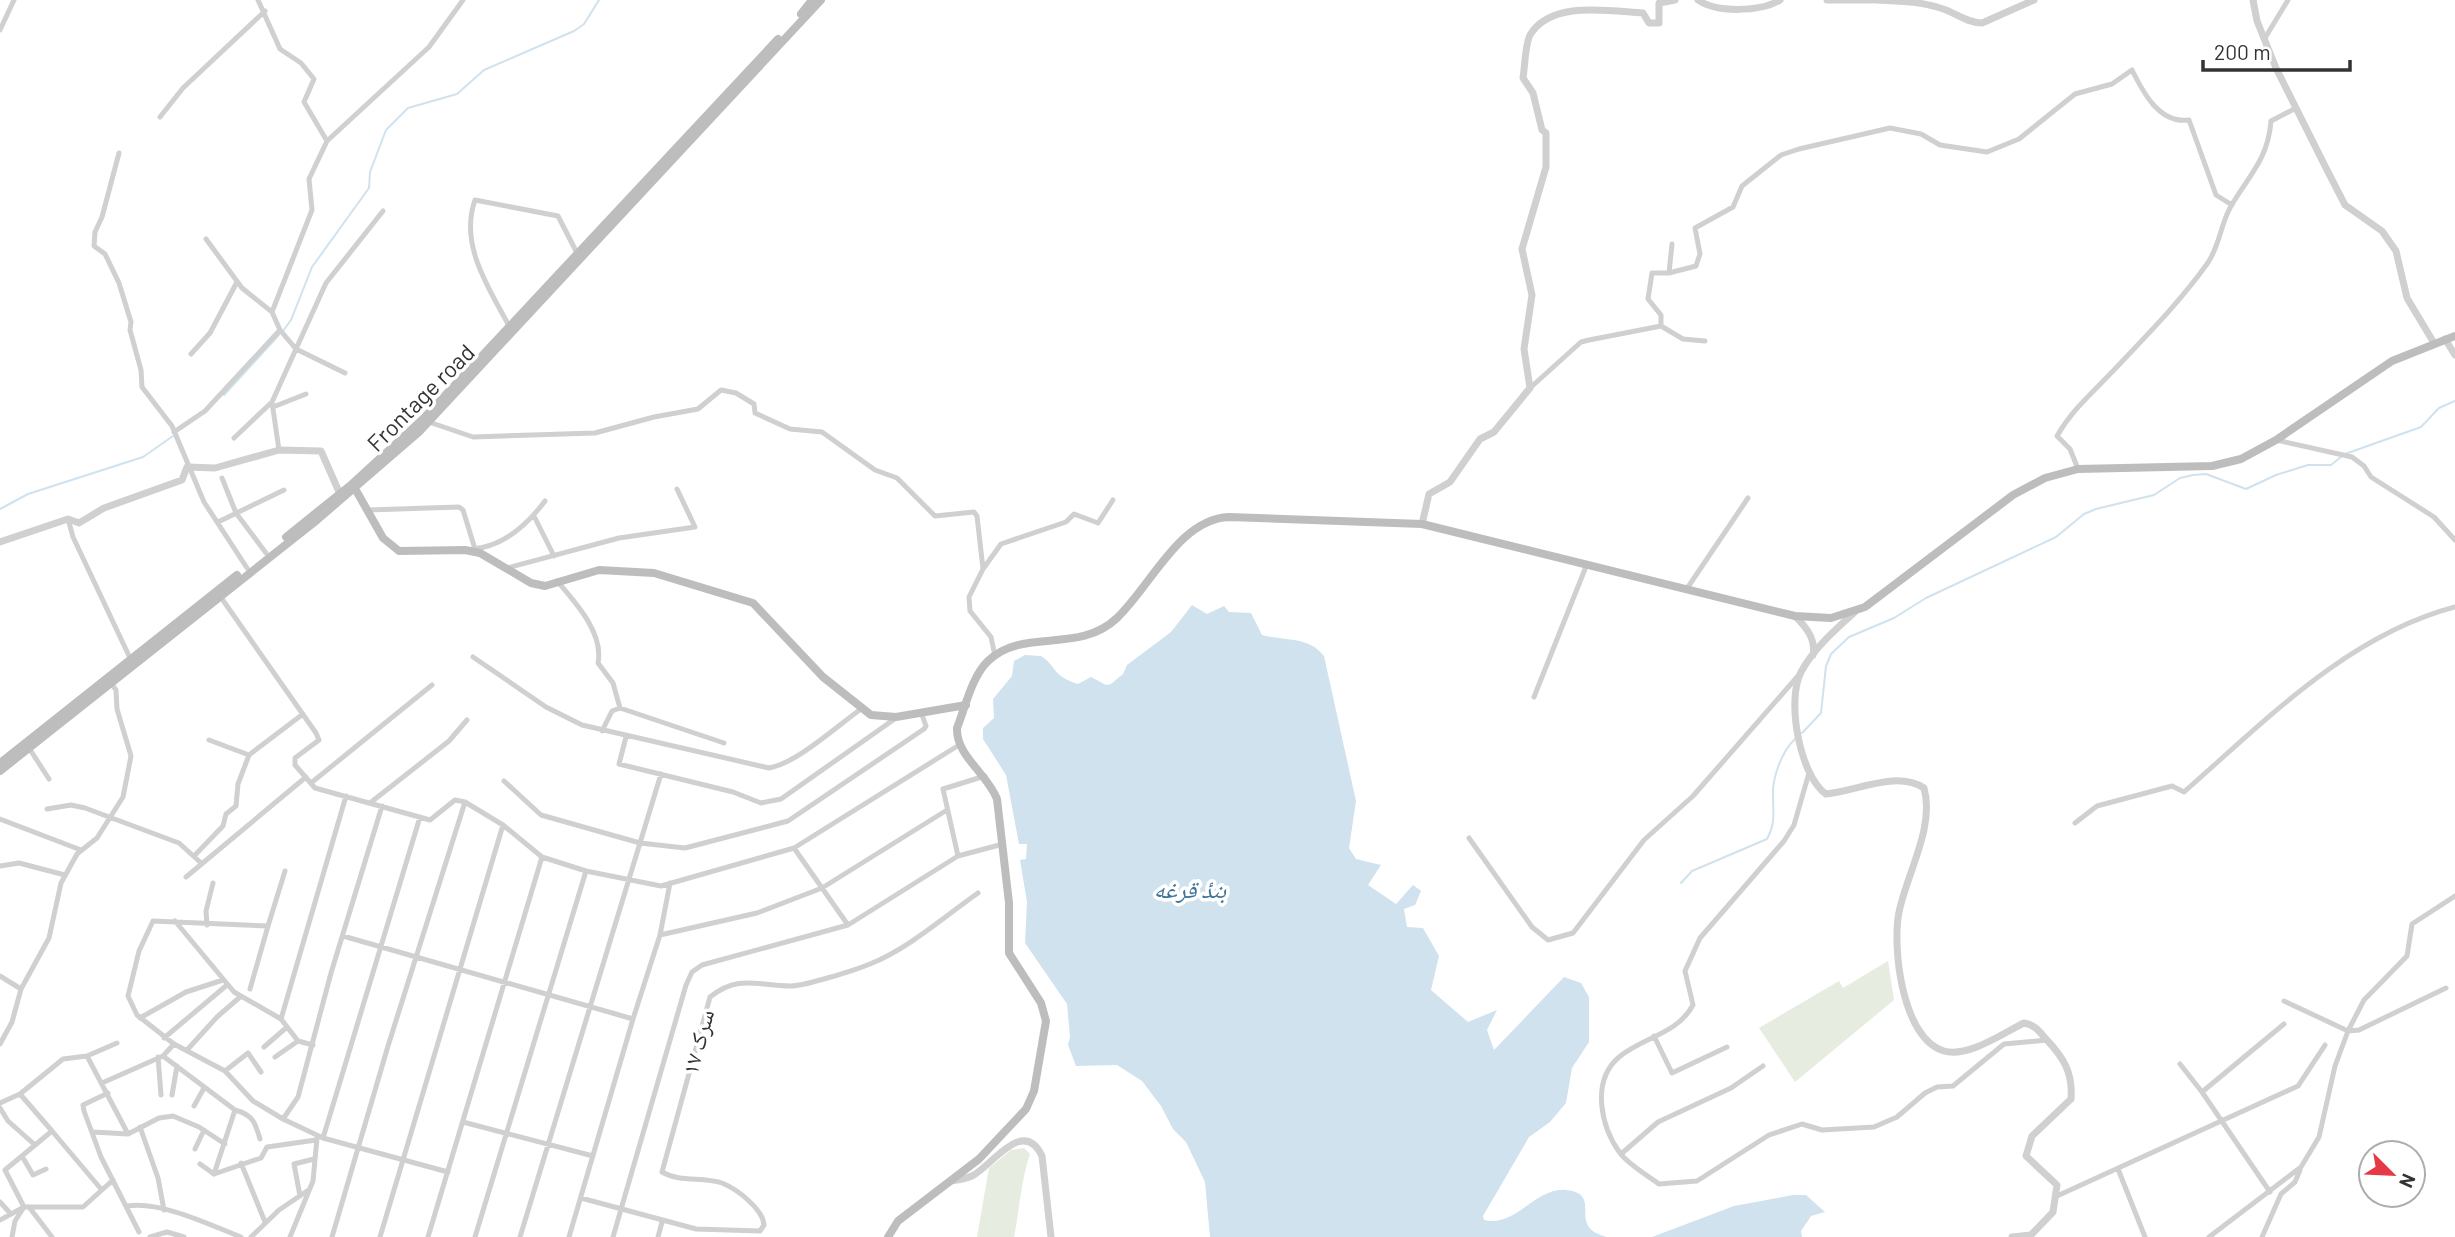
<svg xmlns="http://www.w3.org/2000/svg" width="2455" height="1237" font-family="Barlow,'Noto Naskh Arabic',sans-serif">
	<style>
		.green { fill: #e6ecdf }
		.water { fill: #cfe2ee }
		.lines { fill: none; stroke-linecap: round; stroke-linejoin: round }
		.stream { stroke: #cfe2ee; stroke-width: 2 }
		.minor { stroke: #d0d0d0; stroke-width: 5 }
		.tertiary { stroke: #d0d0d0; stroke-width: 7 }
		.secondary { stroke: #bdbdbd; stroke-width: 8 }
		.labels { text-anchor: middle; stroke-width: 7; stroke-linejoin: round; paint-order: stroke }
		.street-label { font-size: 23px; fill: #333; stroke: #fff }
		.water-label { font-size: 24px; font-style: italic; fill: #3f7597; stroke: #fff }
	</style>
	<rect width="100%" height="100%" fill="#fff"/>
	<path class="green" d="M1888,961L1894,1000L1795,1082L1759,1028L1839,981L1843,988Z
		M1024,1148L1030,1154C1020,1185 1020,1207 1014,1237H977L989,1168L1011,1150Z"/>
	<path class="water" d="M1192,605L1207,614L1224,606L1229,612L1251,613L1262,635C1284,641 1309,636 1324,656L1356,801L1349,848L1356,859L1381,865L1368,885L1396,904L1413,885L1421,891L1415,905L1404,909L1407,927L1423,928L1439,956L1431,990L1468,1022L1497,1010L1487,1030L1494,1050L1564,977L1581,983L1589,997V1042L1572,1068L1566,1103L1550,1122L1529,1137L1483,1216L1484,1220C1515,1228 1536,1187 1566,1190C1605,1194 1565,1227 1607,1237H1210L1205,1182L1186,1142L1173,1129L1161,1106L1142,1081L1117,1065L1076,1066L1068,1045L1070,1037L1067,1004L1025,943L1027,902L1020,860L1026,859L1027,844H1019L1006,775L983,739V728L994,718L993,699L1012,676L1014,661L1025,655L1041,656C1055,664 1053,677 1078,684L1091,677L1106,685L1111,684L1123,674L1127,665L1171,632Z
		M1793,1195H1806L1825,1212L1811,1216L1801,1231L1802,1237H1652L1734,1206Z"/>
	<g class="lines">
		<path class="stream" d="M283,331L291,320L312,267L369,188L370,172L386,130L408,108L457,94L484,70L574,31L584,24L599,0
			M224,395L279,335
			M2345,454L2421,427L2439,408L2455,401
			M0,509L28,494L143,457L173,436
			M1802,733L1821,713L1826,666L1831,654L1849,637L1894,618L1926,598L2056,537L2084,514L2096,509L2154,495L2180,478L2193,475L2206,474L2246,489L2276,475L2308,465H2331L2341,457
			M1681,883L1692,871L1767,839C1776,823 1773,812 1773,796C1772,778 1782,751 1795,739"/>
		<path class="minor" d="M258,0L280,49L301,63L314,79L304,102L327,141
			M0,30L14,0
			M2265,38L2288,0
			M160,117L183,88L265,11
			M119,153L102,217L95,232L94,246L105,254L119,283L131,322L130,330L141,370L142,387L172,426L204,502L247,568
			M206,239L242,288L272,312
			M1669,273L1672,244
			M509,326C489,288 459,245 475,200L558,216L577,253
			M1661,326V315L1648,299L1652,273H1669L1696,266L1700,254L1695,228L1733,207L1742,186L1781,155L1799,149L1890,128L1921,134L1940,145L1987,152L2019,139L2075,94L2112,84L2132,70C2143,92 2159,124 2189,120L2216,195L2232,205
			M191,354L210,333L237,282
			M345,373L296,349L326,283L383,211
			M1530,388L1581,342L1589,340L1661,326L1683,339L1705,341
			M273,407L306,394
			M426,421L473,437L595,433L654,417L698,409L721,390L736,393L754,404L755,413L790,429L822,432L875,470L897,478L935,516L974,512L977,516L983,569
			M174,432L205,411L280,330L272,312L312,210L309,179L327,141L429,47L463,0
			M234,438L272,402
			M2276,440L2352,457L2364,466L2371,477L2434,517L2455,540
			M279,450L272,402L296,349L280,330
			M2078,469L2070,449L2057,436C2072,410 2091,394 2112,372C2145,337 2179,303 2207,264C2220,246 2220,225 2231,206C2250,174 2268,159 2271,121L2296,108
			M222,478L236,513L266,553
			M368,510L459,507L463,510L475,549
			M534,516L554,556
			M68,519L73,537L130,658
			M218,522L284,490
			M472,549C502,547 527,525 545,501
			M507,568L619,538L695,527L677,489
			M557,581C575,602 604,633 598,663L613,683L620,708
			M1688,587L1748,498
			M220,596L316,733L319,740L295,758V765L315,788L430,820L455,800L465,802L503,825L542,857L586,871L661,886L794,848L959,745
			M995,656L991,637L970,611L969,597L983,569L1001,544L1066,522L1074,514L1098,523L1113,500
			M473,657L546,707L582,725L769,768C797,763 837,726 861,709
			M1534,697L1587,564
			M620,708L724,743
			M602,731L612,711L620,708
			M626,737L619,764L733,792L761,803L781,799L896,718
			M209,740L249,755
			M29,748L49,779
			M1809,773L1794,825L1784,841L1700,938L1685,971L1693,1005C1677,1035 1642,1037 1618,1058C1591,1082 1601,1127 1620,1153C1629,1165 1647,1175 1659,1184L1697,1181L1769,1135L1802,1124L1822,1130L1874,1127L1897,1117L1925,1093L1937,1087L1953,1086L2004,1044L2047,1040
			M985,776L943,789L958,856L1003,844
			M504,781L541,815L640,843L685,848L788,821L924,729L926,726L921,712
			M311,783L432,685
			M370,803L449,741L467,720
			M47,809L71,805L85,808L179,843L200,862
			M0,819L81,850
			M2075,823L2097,806L2172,786L2184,792C2265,721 2348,635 2455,607
			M1469,838L1532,927L1548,940L1573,933L1644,840L1693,796L1798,676
			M794,848L848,925
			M195,855L223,826L226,814L236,806L238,784L249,755L303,714
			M0,866L19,863L65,875
			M285,871L268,926L153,921L139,951L128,996L137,1015L174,1044L225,1071L253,1101L283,1119L323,1138L448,1172
			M186,877L306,777
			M175,921L234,992L281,1019L298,1041L313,1045
			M207,925L206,911L213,883
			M660,935L757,913L822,888L947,810
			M343,936L633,1019L660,935L670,883
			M0,976L21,989
			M250,989L268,926
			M2284,1001L2348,1031L2359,1030L2446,988
			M140,1018L186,992L223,980
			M281,1019L346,796
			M1654,1036L1672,1073L1727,1047
			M164,1038L227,985
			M0,1044L12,1022L21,989L49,938L61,883L77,854L97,838L123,797L131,756L117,709L116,690L111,683
			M264,1047L287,1027
			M187,1050L217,1017L240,997
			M87,1056L128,1134
			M163,1056L235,1110C253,1115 255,1122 260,1139
			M158,1057L161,1095
			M275,1057L298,1041
			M2180,1064L2202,1092L2270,1192
			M225,1071L248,1053L261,1072
			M102,1083L163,1056L174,1044
			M2202,1092L2284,1024
			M108,1093L83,1105L84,1111L101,1157L139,1232
			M20,1094L52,1131
			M172,1095L177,1066
			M0,1103L20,1094L63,1059L87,1056L117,1043
			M194,1106L204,1088
			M0,1108L8,1121L35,1145
			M235,1110L214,1174L261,1158L267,1147L316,1140
			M283,1119L298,1097L331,973L382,806
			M463,1122L593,1156
			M140,1127L158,1178L164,1210
			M93,1132L128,1134L159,1118L173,1116L199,1127L225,1144
			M323,1138L420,817
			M195,1149L204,1130
			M1621,1154L1658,1122L1731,1088L1763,1066
			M22,1156L33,1175L46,1169
			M241,1163L265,1222
			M200,1164L214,1174
			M2118,1169L2145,1237
			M300,1196L294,1164L314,1159
			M2057,1196L2298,1086L2325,1045
			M581,1198L696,1229L760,1231L764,1225C763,1209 737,1189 722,1183C702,1176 681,1183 662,1172L710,997C739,974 758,986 791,986C804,986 856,970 870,964C908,949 944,917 978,893
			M0,1202L10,1213
			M128,1206C161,1201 210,1225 241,1237
			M29,1207L52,1237
			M0,1220L24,1207H83L113,1180
			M12,1237L15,1221L24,1207L5,1170L52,1131L101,1189
			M150,1237L167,1232L184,1237
			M251,1237L279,1210L307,1191
			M290,1237L313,1181L317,1138
			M332,1237L388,1046L465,802
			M380,1237L503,825
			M428,1237L542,857
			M475,1237L586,871
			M520,1237L661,774
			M569,1237L633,1019
			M613,1237L686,985L692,972L702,965L848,925L958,856
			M658,1237L662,1222
			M2209,1237L2301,1167L2319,1137L2335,1066L2348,1031L2364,1000L2407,956L2412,924L2455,896
			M2262,1237L2281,1194L2295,1182L2300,1170"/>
		<path class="tertiary" d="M1698,0C1716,13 1761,12 1780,0
			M1827,0H1871
			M1874,0C1899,1 1922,1 1946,10C1958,15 1969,23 1982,23L2034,0
			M2253,0L2257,21L2276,68L2325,166L2345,205L2382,231L2396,251L2407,298L2434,343
			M2445,339L2455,355
			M1422,524L1429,494L1450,482L1480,439L1494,432L1530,388L1524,349L1532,295L1522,249L1546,167V133L1542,130L1533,93L1523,78C1525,66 1525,45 1530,35C1551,0 1609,11 1643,13L1649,23H1659V3L1675,0
			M0,542L68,519L79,523L104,508L182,480L187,467L215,468L279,450L321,451L340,494
			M1855,612C1835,630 1814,648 1801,672C1786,701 1800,776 1826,794C1857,791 1897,770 1924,788C1935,827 1907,873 1899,912C1892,947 1902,1039 1944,1051C1968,1058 2003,1033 2024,1023C2035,1025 2039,1031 2046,1039C2064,1058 2073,1073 2071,1099L2032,1136L2026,1156L2057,1185L2053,1212L2031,1235L2012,1237
			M1795,616C1806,627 1816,639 1813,655
			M951,1181C957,1180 966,1179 972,1176C991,1167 1023,1116 1042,1156L1051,1237"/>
		<path class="secondary" d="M801,14L812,0
			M353,485L383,538L399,551L465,550L480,553L531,583L545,586L599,570L654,573L753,603L823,677L871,715L896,717L966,705
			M286,537L352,484L423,419L778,39
			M0,763L237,575
			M0,771L317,520L419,432L821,0
			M888,1237L898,1221L979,1159L1026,1109L1034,1091L1046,1021L1041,1003L1009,953V903L997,799C987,773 956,756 957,728C965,708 972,676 988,661C1023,627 1078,655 1117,618C1151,586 1179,519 1229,517L1422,524L1795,616L1831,618L1865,607L2013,495L2045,478L2078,469L2212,466L2241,459L2276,440L2392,361L2455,336"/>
	</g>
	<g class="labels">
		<g class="street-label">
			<text transform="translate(421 398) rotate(-45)" y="8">Frontage road</text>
			<text transform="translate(698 1042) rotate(-75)" y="8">سرک ۱۷</text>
		</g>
		<g class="water-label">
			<text x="1190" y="898">بندٔ قرغه</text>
		</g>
	</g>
	<g transform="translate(2392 1174) rotate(114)"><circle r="33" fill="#ffffff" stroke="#adadad" stroke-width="2"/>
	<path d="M0-5L12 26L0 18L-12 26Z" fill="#e63946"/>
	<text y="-10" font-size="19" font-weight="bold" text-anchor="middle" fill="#333333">N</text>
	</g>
	<path d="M2203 60v10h147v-10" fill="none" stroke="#333333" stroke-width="3.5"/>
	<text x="2214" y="60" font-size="21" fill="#333333" stroke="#ffffff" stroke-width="5" paint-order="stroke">200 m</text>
</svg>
